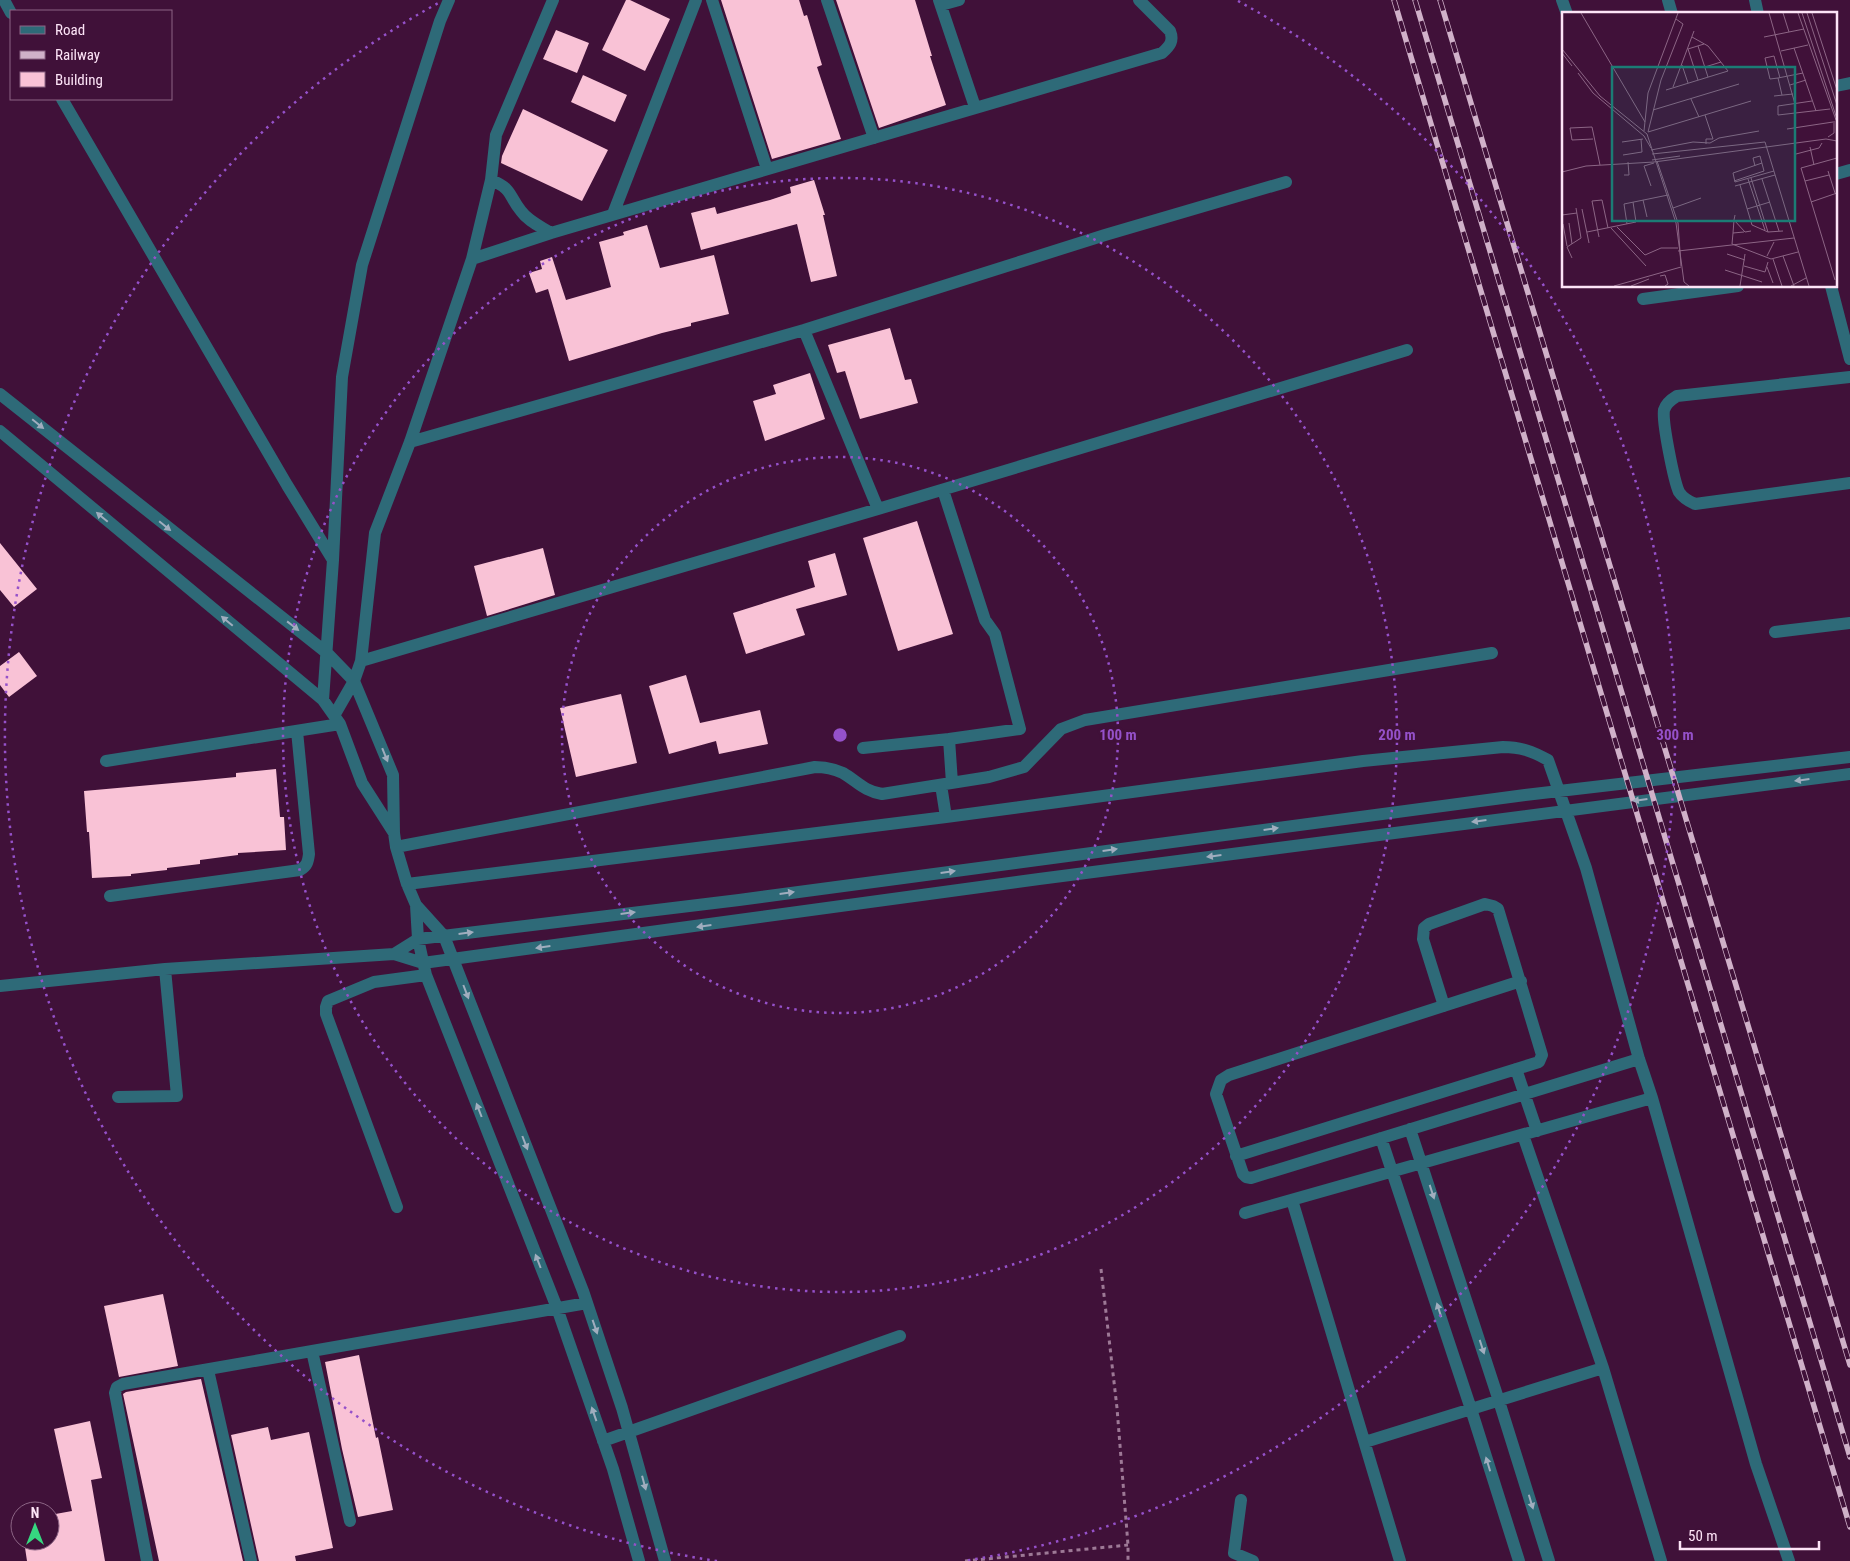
<svg xmlns="http://www.w3.org/2000/svg" width="1850" height="1561" font-family="'Roboto Condensed',sans-serif">
	<style>
		.building { fill: #f9c2d6 }
		.lines { fill: none; stroke-linecap: round; stroke-linejoin: round }
		.path { stroke: #9d7996; stroke-width: 3; stroke-dasharray: 4 4; stroke-linecap: butt }
		.minor { stroke: #2e6a78; stroke-width: 12 }
		.rail-casing { stroke: #d0b1c9; stroke-width: 5.5 }
		.rail { stroke: #401139; stroke-width: 4; stroke-dasharray: 11; stroke-linecap: butt }
		.oneway { fill: #a0adbe }
		.ring { fill: none; stroke: #9551ca; stroke-width: 2.5; stroke-dasharray: 2.5 5 }
		.inset-road { fill: none; stroke: #8c6585; stroke-width: 1 }
		.view { fill: #1b7c75; fill-opacity: 0.15; stroke: #1b7c75; stroke-width: 2.5 }
		.inset-edge { fill: none; stroke: #fde4f7; stroke-width: 2.5 }
		.centre { fill: #9551ca; stroke: #401139; stroke-width: 2.5 }
		.ring-label { font-size: 15px; text-anchor: middle; font-weight: bold; fill: #9551ca; stroke: #401139; stroke-width: 5; stroke-linejoin: round; paint-order: stroke }
	</style>
	<rect width="100%" height="100%" fill="#401139"/>
	<path class="building" d="M626,0H630L670,19L645,71L602,50Z
		M721,0H799L804,16L807,15L822,65L817,67L841,139L772,159Z
		M836,0H915L932,56H930L946,105L879,128Z
		M556,30L589,43L577,73L543,59Z
		M583,75L627,95L615,122L571,102Z
		M523,109L608,150L582,201L501,163L502,156Z
		M814,180L825,215H823L837,276L811,282L797,224L701,250L691,213L715,207L717,214L770,200L791,193L790,187Z
		M647,225L660,268L714,255L729,314L691,323V326L662,333L569,361L548,289L536,293L529,273L542,269L540,261L552,257L566,300L611,287L599,242L624,235L623,232Z
		M890,328L905,380L911,379L918,403L860,419L845,371L837,373L828,345Z
		M810,373L825,419L765,441L753,401L776,394L773,385Z
		M917,521L953,634L898,651L863,538Z
		M0,543L37,589L14,607L0,590Z
		M543,548L555,595L487,616L474,566Z
		M835,553L847,595L796,609L805,635L746,654L733,613L815,587L808,561Z
		M19,652L37,676L9,697L0,685V666Z
		M686,675L700,723L760,710L768,744L719,754L716,741L669,754L649,686Z
		M621,694L637,763L576,777L560,708Z
		M276,769L280,817H284L286,850L238,853V855L200,860V864L167,868V870L131,874V876L92,878L89,832H87L84,791L195,781L236,777V773Z
		M163,1294L178,1366L119,1377L104,1306Z
		M359,1355L376,1438L378,1437L393,1510L358,1517L342,1449L325,1362Z
		M201,1379L243,1561H159L123,1394L126,1392Z
		M90,1421L102,1478L91,1480L105,1561H27L24,1541H50V1515L72,1511L54,1429Z
		M268,1427L271,1440L309,1432L333,1548L295,1556L296,1561H259L231,1435Z"/>
	<g class="lines">
		<path class="path" d="M1101,1269L1117,1408L1128,1545V1561
			M965,1561L1128,1545"/>
		<path class="minor" d="M4,0L11,13
			M712,0L767,169
			M827,0L874,138
			M939,0L975,107
			M1562,0L1567,14
			M1668,0L1672,14
			M1755,0L1758,14
			M941,5L959,0
			M1836,86L1850,83
			M62,99L287,485L333,560
			M1836,174L1850,170
			M613,214L696,0
			M551,233L1162,53C1170,46 1174,41 1170,31L1139,0
			M472,259L551,233C540,226 528,221 521,211C508,195 513,189 491,180
			M1831,286L1850,359
			M1643,299L1738,286
			M804,330L878,509
			M1850,377L1677,396C1672,399 1666,403 1664,410C1662,422 1674,481 1679,492C1683,498 1688,501 1695,504L1850,483
			M0,394L327,653L354,681L393,775L394,833L396,847L407,884L416,905L444,936L583,1291L622,1408L665,1561
			M0,431L323,700L340,724L362,783L394,833
			M410,442L804,330L1105,235L1286,182
			M943,490L985,620L995,634L1020,729L949,739L952,783
			M1775,632L1850,623
			M361,661L375,533L410,442L472,259L491,180L496,135L553,0
			M323,700L333,560L342,377L362,265L440,21L449,0
			M335,714L354,681L361,661L878,509L1407,350
			M863,748L949,739
			M106,761L340,724
			M941,785L946,817
			M396,847L815,767C825,767 834,769 843,773C858,782 864,791 882,794L989,777L1024,767L1061,729L1085,720L1492,653
			M407,884L946,817L1363,761L1503,747C1520,747 1532,751 1548,760L1586,868L1639,1059L1652,1098L1756,1464L1789,1561
			M110,896L300,870C307,866 308,862 309,854L297,731
			M416,905L418,939L426,975L557,1308L613,1469L639,1561
			M394,954L418,939L739,900L1525,795L1850,757
			M1521,981L1229,1075L1221,1080L1216,1094L1243,1174L1246,1177L1251,1178L1639,1059
			M0,986L165,969L394,954L423,963L1039,879L1850,774
			M1516,1069L1537,1131
			M118,1097L177,1096L165,969
			M1410,1129L1499,1401L1549,1561
			M1523,1135L1603,1368L1661,1561
			M1381,1138L1471,1409L1519,1561
			M1236,1156L1539,1062L1542,1055L1498,909L1493,906L1485,904L1429,924L1424,928L1423,939L1444,1006
			M1292,1200L1400,1561
			M397,1207L326,1014V1007L328,1001L374,982L426,975
			M1245,1213L1652,1098
			M312,1351L350,1521
			M208,1370L251,1561
			M603,1441L900,1336
			M1365,1442L1603,1368
			M1241,1500L1234,1553L1253,1561
			M147,1561L115,1393L117,1387L123,1384L587,1303"/>
		<g class="rail-casing">
			<path id="rail" d="M1394,0L1850,1527
				M1415,0L1850,1457
				M1440,0L1850,1365"/>
		</g>
		<use href="#rail" class="rail"/>
	</g>
	<defs><path id="oneway-solid" d="M-6-.8H1V-3.2L6.5 0L1 3.2V.8H-6Z" transform="scale(1.25)"/></defs>
	<g class="oneway">
		<use href="#oneway-solid" transform="translate(38 424) rotate(39)"/>
		<use href="#oneway-solid" transform="translate(102 517) rotate(-140)"/>
		<use href="#oneway-solid" transform="translate(165 526) rotate(39)"/>
		<use href="#oneway-solid" transform="translate(227 621) rotate(-140)"/>
		<use href="#oneway-solid" transform="translate(293 626) rotate(38)"/>
		<use href="#oneway-solid" transform="translate(385 755) rotate(68)"/>
		<use href="#oneway-solid" transform="translate(1802 780) rotate(173)"/>
		<use href="#oneway-solid" transform="translate(1640 800) rotate(173)"/>
		<use href="#oneway-solid" transform="translate(1479 821) rotate(173)"/>
		<use href="#oneway-solid" transform="translate(1271 829) rotate(-8)"/>
		<use href="#oneway-solid" transform="translate(1110 850) rotate(-8)"/>
		<use href="#oneway-solid" transform="translate(1214 856) rotate(173)"/>
		<use href="#oneway-solid" transform="translate(948 872) rotate(-8)"/>
		<use href="#oneway-solid" transform="translate(787 893) rotate(-8)"/>
		<use href="#oneway-solid" transform="translate(628 913) rotate(-7)"/>
		<use href="#oneway-solid" transform="translate(704 926) rotate(172)"/>
		<use href="#oneway-solid" transform="translate(466 933) rotate(-7)"/>
		<use href="#oneway-solid" transform="translate(543 947) rotate(172)"/>
		<use href="#oneway-solid" transform="translate(466 992) rotate(69)"/>
		<use href="#oneway-solid" transform="translate(479 1110) rotate(-111)"/>
		<use href="#oneway-solid" transform="translate(525 1143) rotate(69)"/>
		<use href="#oneway-solid" transform="translate(1432 1192) rotate(72)"/>
		<use href="#oneway-solid" transform="translate(538 1261) rotate(-111)"/>
		<use href="#oneway-solid" transform="translate(1439 1310) rotate(-108)"/>
		<use href="#oneway-solid" transform="translate(595 1327) rotate(71)"/>
		<use href="#oneway-solid" transform="translate(1482 1347) rotate(72)"/>
		<use href="#oneway-solid" transform="translate(594 1414) rotate(-109)"/>
		<use href="#oneway-solid" transform="translate(1488 1464) rotate(-107)"/>
		<use href="#oneway-solid" transform="translate(644 1483) rotate(75)"/>
		<use href="#oneway-solid" transform="translate(1531 1502) rotate(73)"/>
	</g>
	<g class="ring">
		<circle cx="840" cy="735" r="278"/>
		<circle cx="840" cy="735" r="557"/>
		<path d="M717 1561A835 835 0 0 1 442 1M1238 1A835 835 0 0 1 963 1561"/>
	</g>
	<g transform="translate(1562 12)">
		<rect width="275" height="275" fill="#401139"/>
		<path class="inset-road" d="M19,1L83,110M207,1L233,92M221,1L227,20M236,1L274,108M240,1L275,107M245,1L275,93M250,1L275,78M202,25L242,17M136,34L146,65M232,36L254,99M0,37L38,84L85,122L114,211L122,270L127,274M219,39L246,33M0,41L10,54M120,53L126,71M143,55L159,50M16,61L31,81L82,124L89,136M216,66L220,83M218,66L212,44L203,46L208,67L216,66L241,61M136,68L126,37L142,32M228,73L244,68M111,75L132,19M104,78L166,59L146,34L130,25M212,84L231,82M129,87L137,105M250,89L216,94V103L268,97M91,98L177,72M143,103L151,127H144V132M225,117L271,110M82,119L86,81L116,1M86,120L99,68L121,12L114,7M86,120L189,89M266,125L272,121V109M31,127L10,128L8,116L30,115L38,153M60,130L81,127M248,135L252,153M89,138L131,130L148,131L157,126L197,119M90,142L203,130L247,274M234,142L257,136L260,131M61,143L80,140L79,127M90,148L118,144M95,149L116,211L119,254M200,151L171,161L173,170L212,159M266,159L273,181M0,160L24,154L92,150L264,127L275,129M62,163H67L66,150M189,166L206,220M186,167L203,218M200,167L217,219M172,169L202,159L198,144L191,146L193,154M243,169L267,163M178,173L190,213L206,220L221,219M89,174L82,154L92,151M173,174L213,163M81,188L85,205M249,190L275,181M111,196L139,186M20,197L27,231M185,197L208,190M0,203L15,201M173,203L172,208L183,220L189,219M172,208L171,221L182,220M7,211L10,232M1,212L5,234M65,212L62,192L106,183M55,215L83,243L99,236H116M49,216L84,254M25,220L74,210L71,190M171,221L170,232L209,247L236,240M37,225L30,189L40,188L46,216M116,239L232,226M165,242L183,248M205,244L212,230M221,244L232,274M10,246L5,235L19,226L14,196M211,247L220,274M182,254L203,260L206,250M205,255L211,271M163,258L200,270M98,264L103,263L106,272L103,274M273,268L239,156L275,146M52,274L119,255M69,274L87,267M178,274L183,242M229,274L244,266"/>
		<path class="view" d="M50,55H233V209H50Z"/>
		<rect width="275" height="275" class="inset-edge"/>
	</g>
	<circle cx="840" cy="735" r="8" class="centre"/>
	<g class="ring-label">
		<text x="1118" y="740">100 m</text>
		<text x="1397" y="740">200 m</text>
		<text x="1675" y="740">300 m</text>
	</g>
	<rect x="10" y="10" width="162" height="90" fill="#401139" stroke="#8c6585"/>
	<rect x="20" y="26" width="25" height="8" fill="#2e6a78" stroke="#8c6585"/>
	<text x="55" y="35" font-size="15" fill="#fde4f7">Road</text>
	<rect x="20" y="51" width="25" height="8" fill="#d0b1c9" stroke="#8c6585"/>
	<text x="55" y="60" font-size="15" fill="#fde4f7">Railway</text>
	<rect x="20" y="72" width="25" height="15" fill="#f9c2d6" stroke="#8c6585"/>
	<text x="55" y="85" font-size="15" fill="#fde4f7">Building</text>
	<g transform="translate(35 1526)"><circle r="24" fill="#401139" stroke="#8c6585"/>
	<path d="M0-4L9 19L0 12L-9 19Z" fill="#36d880"/>
	<text y="-8" font-size="14" font-weight="bold" text-anchor="middle" fill="#fde4f7">N</text>
	</g>
	<path d="M1680 1541v8h139v-8" fill="none" stroke="#fde4f7" stroke-width="2.5"/>
	<text x="1688" y="1541" font-size="15" fill="#fde4f7" stroke="#401139" stroke-width="4" paint-order="stroke">50 m</text>
</svg>
